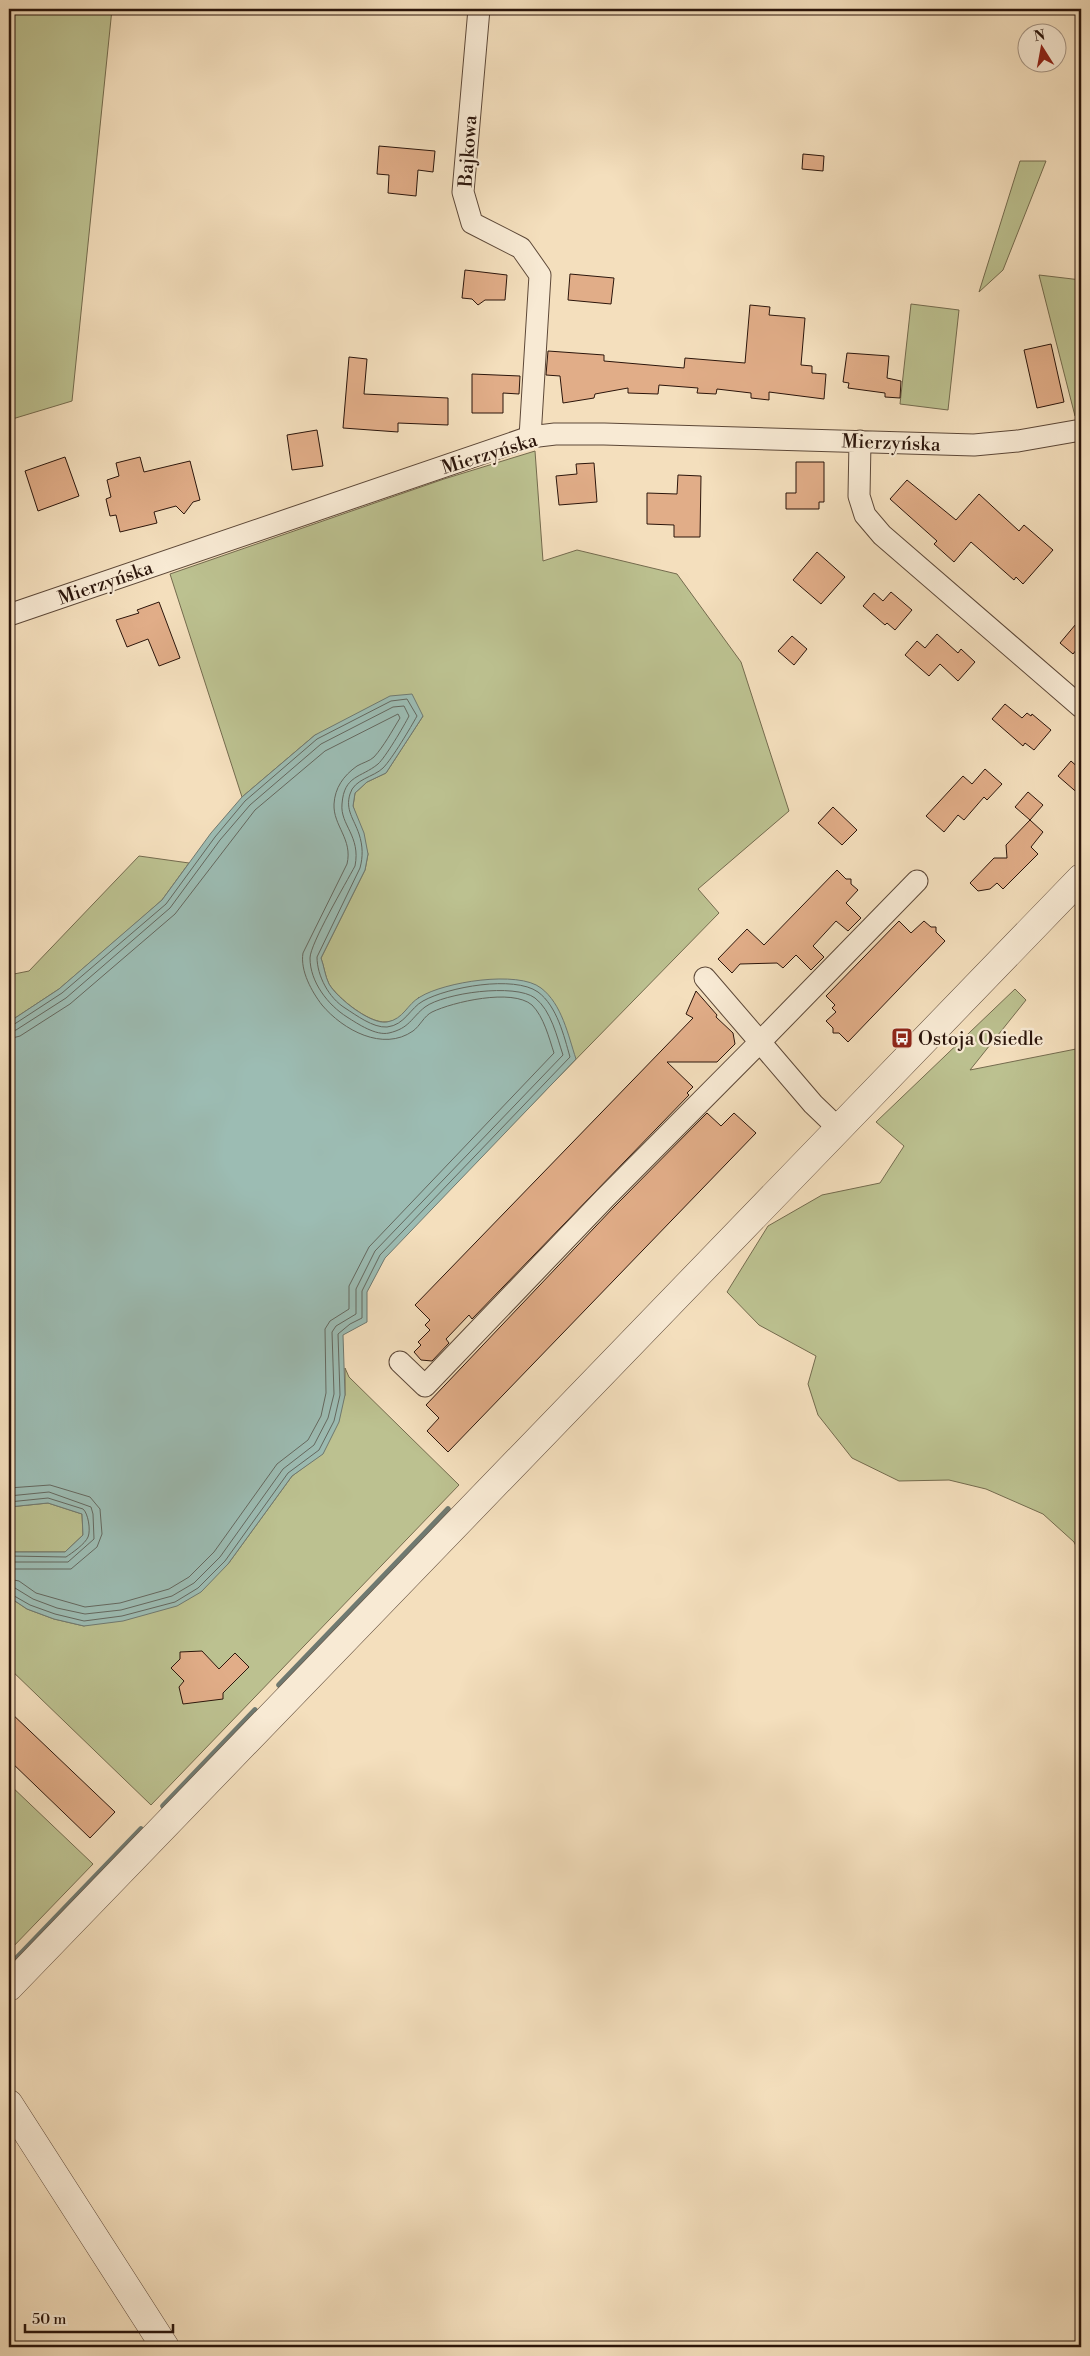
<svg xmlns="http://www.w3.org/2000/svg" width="1090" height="2356" font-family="'Libre Bodoni',serif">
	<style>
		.green { fill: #bcc190; stroke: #746b4e }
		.water { fill: #9cbcb3; stroke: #6f7970 }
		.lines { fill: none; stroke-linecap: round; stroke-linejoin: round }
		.shore { stroke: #64685f; stroke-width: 1 }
		.stream { stroke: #6f7970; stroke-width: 5.5 }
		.building { fill: #e1ad88; stroke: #2b150b }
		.minor-casing { stroke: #5d4838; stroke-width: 23 }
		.tertiary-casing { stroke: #5d4838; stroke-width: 29 }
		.minor { stroke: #f8ead4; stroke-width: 21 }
		.tertiary { stroke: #f8ead4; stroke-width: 28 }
		.labels { text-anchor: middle; stroke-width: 4.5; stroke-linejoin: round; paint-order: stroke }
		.street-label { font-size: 19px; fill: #2b150b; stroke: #f8ead4 }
		.poi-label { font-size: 19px; fill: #2b150b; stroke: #f8ead4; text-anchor: start }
	</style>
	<rect width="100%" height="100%" fill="#f4dfbd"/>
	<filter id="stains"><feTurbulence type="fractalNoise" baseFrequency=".004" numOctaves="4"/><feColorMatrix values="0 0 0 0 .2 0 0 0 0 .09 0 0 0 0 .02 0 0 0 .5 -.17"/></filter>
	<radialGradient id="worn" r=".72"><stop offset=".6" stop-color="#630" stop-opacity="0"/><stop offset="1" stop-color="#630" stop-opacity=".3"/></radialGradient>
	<path class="green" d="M9,9H112L72,401L9,420Z
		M1020,161H1046L1003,270L979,292Z
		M1039,275L1081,280V414L1075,416Z
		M911,304L959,310L948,410L900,404Z
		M535,451L543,561L577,550L677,574L741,662L789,811L698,889L719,913L418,1221L419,997C411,1006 400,1022 386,1022C368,1023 338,998 329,984C325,977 324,966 321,958L365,870L368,854L353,806L355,793L367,782L386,773L423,716L315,735L242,797L170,574L444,479Z
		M139,856L189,863L162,900L129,929L59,989L9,1022V975L29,971Z
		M1015,989L1026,1000L970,1070L1081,1048V1556L1074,1542L1043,1514L986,1489L949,1480L899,1481L852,1458L818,1415L808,1384L816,1356L759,1325L727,1292L768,1226L822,1195L880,1183L904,1146L876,1122Z
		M345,1368L349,1377L459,1485L151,1805L9,1668V1597L27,1609L54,1619L84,1626L228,1564L292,1476L323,1453L345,1395Z
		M48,1503L82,1514L83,1535L65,1552H9V1507Z
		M9,1784L93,1864L9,1951Z"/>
	<path class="water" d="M412,694L423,716L386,773L367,782L355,793L353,806L364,833L368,854L365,870L321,958C324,966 325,976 329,984C337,998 371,1025 387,1022C404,1019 407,1004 420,997C444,982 518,970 541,988C562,1004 568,1035 576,1059L385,1258L367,1292V1322L343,1335L345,1395L339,1422L323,1454L292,1476L228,1564L201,1592L177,1606L123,1621L84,1626L54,1619L27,1609L9,1597V1552H65L83,1535L82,1514L48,1503L9,1507V1022L59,989L162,900L211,833L242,797L315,735L390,696Z"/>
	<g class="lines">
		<path class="shore" d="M9,1025H13L62,993L166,904L215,837L245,801L317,739L391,701L407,699L417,716C411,727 392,759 383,768C374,777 354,779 350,794C345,810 354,819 359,834C363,846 363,857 360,868L317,957C317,976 329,998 345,1008C356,1015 373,1028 387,1027C405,1025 410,1008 423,1001C448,987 514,975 538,992C557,1006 564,1036 570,1057L380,1255L362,1291V1318L350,1324L338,1334L340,1395L334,1421L319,1450L288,1473L225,1561L198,1588L175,1602L122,1616L84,1621L55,1614L30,1605L9,1593
			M9,1032L16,1030L66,998L170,908L220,840L250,805L321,744L393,707L404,706L409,716C404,726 385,758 378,764C361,778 344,775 342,804C340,825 361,836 355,866C346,883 310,944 310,958C310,982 328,1005 347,1017C358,1024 376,1036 389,1033C410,1028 411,1018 425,1007C444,993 515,983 535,998C551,1010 557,1037 563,1055L375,1251L356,1289V1314L336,1326L332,1332L334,1394L328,1418L314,1445L283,1469L220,1557L194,1583L172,1596L121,1610L85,1614L57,1608L33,1599L15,1588L9,1587
			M9,1039L20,1036L70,1004L175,914L255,810L325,751L398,714L400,718C392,731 384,746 374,757C370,761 362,763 357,766C343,776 335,788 334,804C333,826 353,839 347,864L303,953C300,971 312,992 322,1005C343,1030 383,1052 413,1031C420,1026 424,1016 432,1012C453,1002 512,988 532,1005C544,1017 549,1038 554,1053L369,1247L349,1286V1309L330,1321L325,1329L326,1393L321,1416L308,1440L277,1464L214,1552L189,1577L169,1589L120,1603L85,1607L36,1593L19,1581L9,1579
			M9,1488L50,1485L90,1497L100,1509L102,1534L97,1547L71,1569H9
			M9,1496L49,1492L91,1507L93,1514L94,1539L68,1562H9
			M9,1502L48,1498L83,1509C88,1513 91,1530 88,1537C85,1544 72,1553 66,1557L9,1556"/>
		<path class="stream" d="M279,1685L448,1509
			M163,1806L255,1710
			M9,1966L141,1829"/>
	</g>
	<path class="building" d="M379,146L435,151L433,172L418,170L416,196L388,193L389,175L377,174Z
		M803,154L824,156L823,171L802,169Z
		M465,270L507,275L505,300H485L478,305L472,299L462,298Z
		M570,274L614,278L611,304L568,300Z
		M750,305L770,307L769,315L805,318L801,365L812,366V373L826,374L824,399L769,392V400L751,398V393L717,389L716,394L697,393L698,388L659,385L658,394L628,393V388L595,394L594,398L563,403L560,376L546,375L548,351L604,355V361L684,368L685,358L745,363Z
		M1051,344L1064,402L1037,408L1024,350Z
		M847,353L889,356L887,378L901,381L900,398L885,397V393L848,388L849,383L843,382Z
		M349,357L367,359L364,394L448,398V425L398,423V432L343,428Z
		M472,374L520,376L519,394L503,393V413H472Z
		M317,430L323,466L292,470L287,435Z
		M65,457L79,496L38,511L25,471Z
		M140,457L144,472L190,461L200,500L193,502L184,514L176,506L154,512L157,523L120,532L116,515L110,516L106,499L111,497L107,480L119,476L116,463Z
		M796,462H824V502H819V509H786V493H796Z
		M594,463L597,502L559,505L556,476L577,474L576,464Z
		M678,475L701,476L700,537H674V525L647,524V493L677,494Z
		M907,480L956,520L979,494L1019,531L1024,525L1053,550L1023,584L1016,577L1014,580L971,542L954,562L934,544L937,541L890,499Z
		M817,552L845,577L821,604L793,580Z
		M891,592L912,610L895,630L887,623L885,625L863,606L874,593L883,601Z
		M159,602L180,658L159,666L148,639L127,647L116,620L139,613L137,610Z
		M1081,618V644L1073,654L1060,643Z
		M937,634L958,653L961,649L975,662L958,681L940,664L929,676L905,655L917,641L925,648Z
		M792,636L807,649L794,665L778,651Z
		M1005,704L1022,718L1027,713L1031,716L1032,714L1051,730L1034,750L1025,743L1023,746L992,719Z
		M1071,761L1081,770V796L1058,776Z
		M985,769L1002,784L987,800L984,797L964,820L958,815L944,832L926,816L963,776L972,784Z
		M1028,792L1043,805L1030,820L1015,807Z
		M833,807L857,830L842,845L818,823Z
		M1030,820L1043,832L1031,847L1038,854L1003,889L997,883L990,889L978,891L970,883L994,858H1007L1006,845Z
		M837,870L846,879H851V884L858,890L846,903L861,918L848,931L836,921L813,946L824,957L811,970L796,955L783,968L777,963L740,964L732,973L718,959L747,929L764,945Z
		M899,921L911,933L924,921L931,927H936V932L945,941L848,1042L839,1033H833V1028L826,1021L836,1012L832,1008L835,1005L826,996Z
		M696,991L717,1015L716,1017L733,1033L735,1044L717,1062H667L693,1087L687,1093L689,1095L472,1319L469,1315L446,1339L449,1343L432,1361L421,1360L414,1352L421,1345L418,1342L430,1330L425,1325L430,1320L415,1305L693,1018L686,1014Z
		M707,1113L721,1126L734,1113L756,1133L448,1452L427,1431L439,1418L426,1405L614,1207Z
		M202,1651L219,1669L235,1653L249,1667L223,1693V1699L183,1704L179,1687L184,1681L171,1668L180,1659V1652Z
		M9,1711L115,1812L90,1838L9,1760Z"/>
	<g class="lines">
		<g class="minor-casing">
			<path id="minor" d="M479,9L463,192L472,223L521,248L540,275L530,437
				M860,441L859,496L865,515L882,535L1081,707
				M9,615L530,437L555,434H604L974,445L1018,441L1081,430
				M838,1128L813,1104L760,1042L917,881
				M400,1362L425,1386L605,1198L760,1042L705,978"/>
		</g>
		<g class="tertiary-casing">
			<path id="tertiary" d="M9,1987L1081,878
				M9,2104L165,2347"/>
		</g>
		<use href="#minor" class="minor"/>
		<use href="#tertiary" class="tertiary"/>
	</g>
	<defs>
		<g id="bus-square" transform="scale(1.125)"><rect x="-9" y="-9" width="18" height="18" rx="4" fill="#8f2418" stroke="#f8ead4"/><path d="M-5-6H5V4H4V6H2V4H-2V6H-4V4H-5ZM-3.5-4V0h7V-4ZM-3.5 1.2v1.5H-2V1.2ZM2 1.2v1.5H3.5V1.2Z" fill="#fff"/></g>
	</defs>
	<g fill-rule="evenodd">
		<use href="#bus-square" x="902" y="1038"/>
	</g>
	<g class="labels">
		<g class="street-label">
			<text transform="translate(467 151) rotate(-86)" y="7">Bajkowa</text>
			<text transform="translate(891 442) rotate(2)" y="7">Mierzyńska</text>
			<text transform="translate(489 453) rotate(-17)" y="7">Mierzyńska</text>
			<text transform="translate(105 582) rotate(-19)" y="7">Mierzyńska</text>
		</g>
		<g class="poi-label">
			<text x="918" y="1045">Ostoja Osiedle</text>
		</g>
	</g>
	<rect width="1090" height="2356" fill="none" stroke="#f4dfbd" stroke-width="30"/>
	<rect x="10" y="10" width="1070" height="2336" fill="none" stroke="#2b150b" stroke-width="2.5"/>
	<rect x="15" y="15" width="1060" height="2326" fill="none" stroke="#2b150b"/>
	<g transform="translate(1042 48) rotate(349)"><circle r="24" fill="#f8ead4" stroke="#a69584"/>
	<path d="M0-4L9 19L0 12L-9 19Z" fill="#8f2418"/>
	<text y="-8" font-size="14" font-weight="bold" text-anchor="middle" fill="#2b150b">N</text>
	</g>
	<path d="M25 2324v8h148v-8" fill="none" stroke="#2b150b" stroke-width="2.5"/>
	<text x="32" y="2324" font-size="15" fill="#2b150b" stroke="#f8ead4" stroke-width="4" paint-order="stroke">50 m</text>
	<rect width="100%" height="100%" filter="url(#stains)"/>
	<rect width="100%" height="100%" fill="url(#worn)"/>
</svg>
